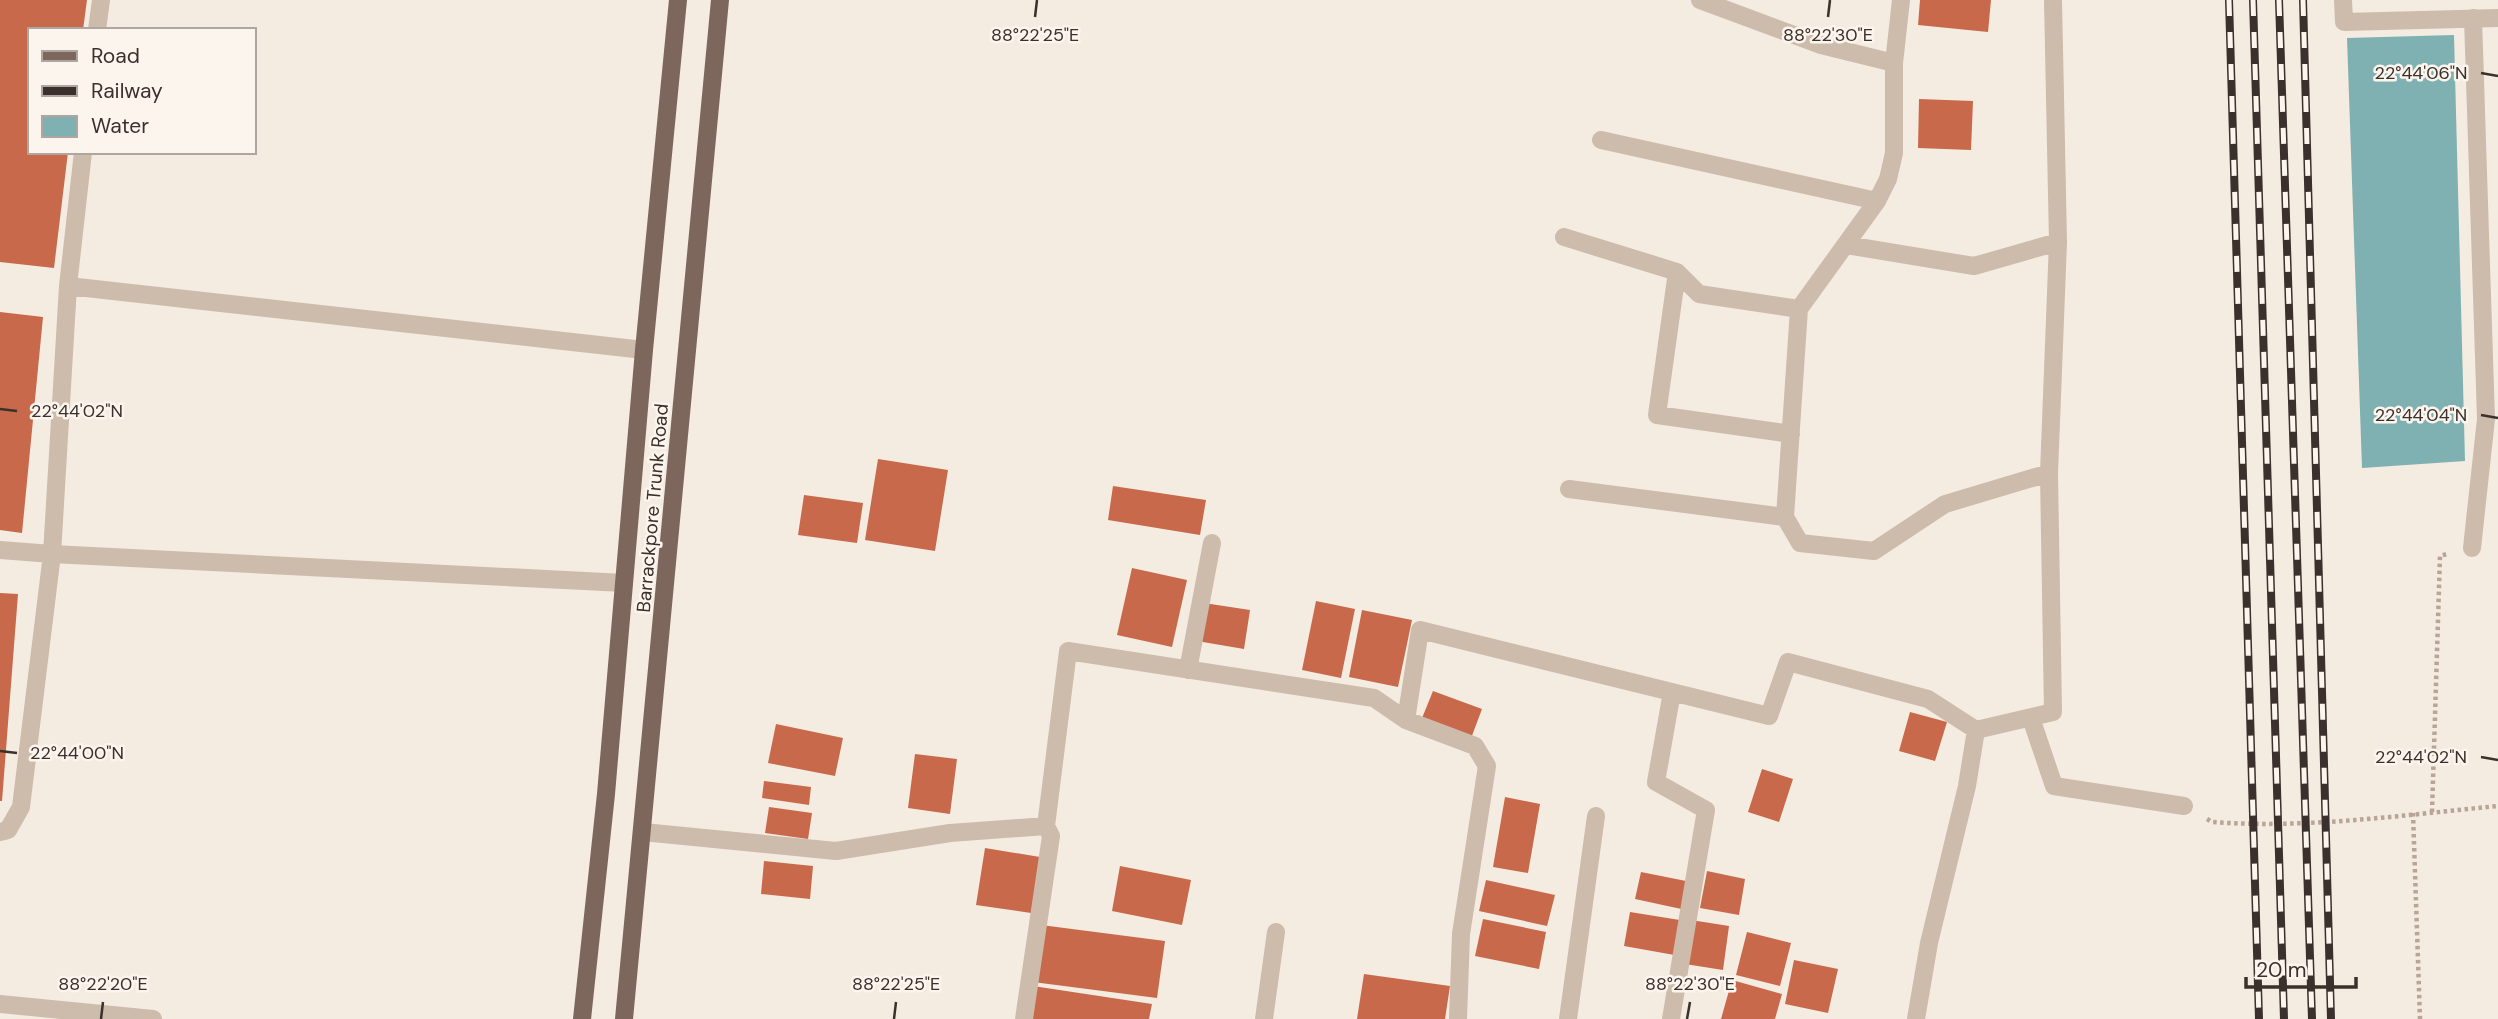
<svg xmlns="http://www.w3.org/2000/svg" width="2498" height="1019" font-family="'DM Sans',sans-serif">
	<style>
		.water { fill: #7fb0b2 }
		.building { fill: #c8694b }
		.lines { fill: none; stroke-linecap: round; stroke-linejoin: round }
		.path { stroke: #b9a596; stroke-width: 4.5; stroke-dasharray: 3.5 3.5; stroke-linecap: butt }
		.minor { stroke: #cdbbac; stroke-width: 18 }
		.major { stroke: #7d675c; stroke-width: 18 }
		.rail-casing { stroke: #3b302b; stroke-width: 8 }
		.rail { stroke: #fbf5ee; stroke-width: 5; stroke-dasharray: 16; stroke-linecap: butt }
		.ticks { fill: none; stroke: #3b302b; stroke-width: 2.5 }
		.labels { text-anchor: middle; stroke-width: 5; stroke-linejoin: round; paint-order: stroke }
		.street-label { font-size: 19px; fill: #3b302b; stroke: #fbf5ee }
		.ticks-label { font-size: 18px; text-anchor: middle; fill: #3b302b; stroke: #fbf5ee; stroke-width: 5; stroke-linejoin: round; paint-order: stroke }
	</style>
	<rect width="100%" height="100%" fill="#f4ebe1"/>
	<path class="water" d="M2454,35L2465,461L2362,468L2347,38Z"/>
	<path class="building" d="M0,0H87L83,30H30V152H68L54,268L0,262Z
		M1920,0H1991L1988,32L1918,25Z
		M1919,99L1973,101L1971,150L1918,148Z
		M0,312L43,317L22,533L0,530Z
		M878,459L948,470L935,551L865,540Z
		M1113,486L1206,500L1200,535L1108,520Z
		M804,495L863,503L857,543L798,535Z
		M1132,568L1187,580L1172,647L1117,635Z
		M0,593L18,594L2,801H0Z
		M1316,601L1355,609L1341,678L1302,670Z
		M1204,603L1250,610L1244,649L1197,641Z
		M1362,610L1412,620L1398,687L1349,677Z
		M1433,691L1482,709L1470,741L1420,723Z
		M1910,712L1947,722L1935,761L1899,751Z
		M776,724L843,738L835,776L768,763Z
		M915,754L957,759L950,814L908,808Z
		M1762,769L1793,779L1779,822L1748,812Z
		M764,781L811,787L809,805L762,798Z
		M1505,797L1540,804L1528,873L1493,867Z
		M769,807L812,813L808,839L765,833Z
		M985,848L1040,857L1031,913L976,905Z
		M764,861L813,866L810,899L761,894Z
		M1120,866L1191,880L1182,925L1112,911Z
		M1707,871L1745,879L1739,915L1700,908Z
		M1641,872L1691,882L1686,910L1635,899Z
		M1486,880L1555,895L1547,926L1479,911Z
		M1630,912L1686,921L1680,956L1624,946Z
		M1483,919L1546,932L1539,969L1475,956Z
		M1691,920L1729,926L1723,970L1685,964Z
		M1041,925L1165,941L1157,998L1033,982Z
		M1747,932L1791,943L1780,986L1736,975Z
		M1794,960L1838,969L1828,1013L1785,1004Z
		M1364,974L1450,986L1445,1019H1357Z
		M1732,980L1782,994L1775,1019H1721Z
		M1033,986L1152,1004L1149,1019H1028Z"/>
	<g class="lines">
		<path class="path" d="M2432,812L2440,556L2447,554
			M2413,813L2420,1019
			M2207,819L2212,822C2307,829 2403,815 2498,806"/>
		<path class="minor" d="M1700,0L1821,45L1894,63
			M1901,0L1894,63V153L1888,179L1877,201L1799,309L1785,517L1800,543L1874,551L1945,504L2049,473
			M2343,0L2344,22L2498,18
			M97,30L101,0
			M1601,140L1877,201
			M1564,237L1677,272L1699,294L1799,309
			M1846,245L1974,266L2058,242
			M1677,272L1657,415L1791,434
			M68,286L83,152
			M1569,489L1785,517
			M2472,548L2486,419L2473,18
			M0,550L52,554L68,286L644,350
			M1188,670L1212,543
			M2031,718L2054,786L2184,806
			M1406,720L1420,630L1769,716L1788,662L1928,699L1976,730
			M0,832L8,830L21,807L52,554L624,583
			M643,832L836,851L950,833L1046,826
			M0,1004L153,1019
			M1024,1019L1051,836L1046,826L1068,651L1374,698L1406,720L1475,746L1487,766L1461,934L1458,1019
			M1264,1019L1276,932
			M1568,1019L1596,816
			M1671,1019L1706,810L1656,782L1672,692
			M1916,1019L1929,943L1967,786L1976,730L2053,712L2049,473L2058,242L2053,0"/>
		<path class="major" d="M582,1019L606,794L644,350L678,0
			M624,1019L720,0"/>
		<g class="rail-casing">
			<path id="rail" d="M2229,0L2259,1019
				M2253,0L2284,1019
				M2279,0L2312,1019
				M2303,0L2331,1019"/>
		</g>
		<use href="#rail" class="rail"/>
	</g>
	<path class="ticks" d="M1035,17L1037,0M1828,17L1830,0M2481,73L2498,76M0,409L17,411M2481,415L2498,418M0,751L17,753M2481,757L2498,760M101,1019L103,1002M894,1019L896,1002M1687,1019L1690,1002"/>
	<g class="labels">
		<g class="street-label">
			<text transform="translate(652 508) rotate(-85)" y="7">Barrackpore Trunk Road</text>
		</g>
	</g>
	<g class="ticks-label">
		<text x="1035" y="41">88°22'25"E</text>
		<text x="1828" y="41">88°22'30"E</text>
		<text x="2421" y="79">22°44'06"N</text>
		<text x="77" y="417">22°44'02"N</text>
		<text x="2421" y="421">22°44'04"N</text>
		<text x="77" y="759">22°44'00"N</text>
		<text x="2421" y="763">22°44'02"N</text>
		<text x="103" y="990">88°22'20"E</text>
		<text x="896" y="990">88°22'25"E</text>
		<text x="1690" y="990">88°22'30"E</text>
	</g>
	<rect x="28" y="28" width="228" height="126" fill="#fbf5ee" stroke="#aea6a0" stroke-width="2"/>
	<rect x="42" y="51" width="35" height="10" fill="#7d675c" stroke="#aea6a0" stroke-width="2"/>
	<text x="91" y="63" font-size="21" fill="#3b302b">Road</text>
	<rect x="42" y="86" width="35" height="10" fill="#3b302b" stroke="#aea6a0" stroke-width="2"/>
	<text x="91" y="98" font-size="21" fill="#3b302b">Railway</text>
	<rect x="42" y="116" width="35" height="21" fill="#7fb0b2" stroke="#aea6a0" stroke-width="2"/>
	<text x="91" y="133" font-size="21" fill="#3b302b">Water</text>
	<path d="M2246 977v10h110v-10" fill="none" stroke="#3b302b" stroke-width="3.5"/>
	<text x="2256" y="977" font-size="21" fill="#3b302b" stroke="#fbf5ee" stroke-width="5" paint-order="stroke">20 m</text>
</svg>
